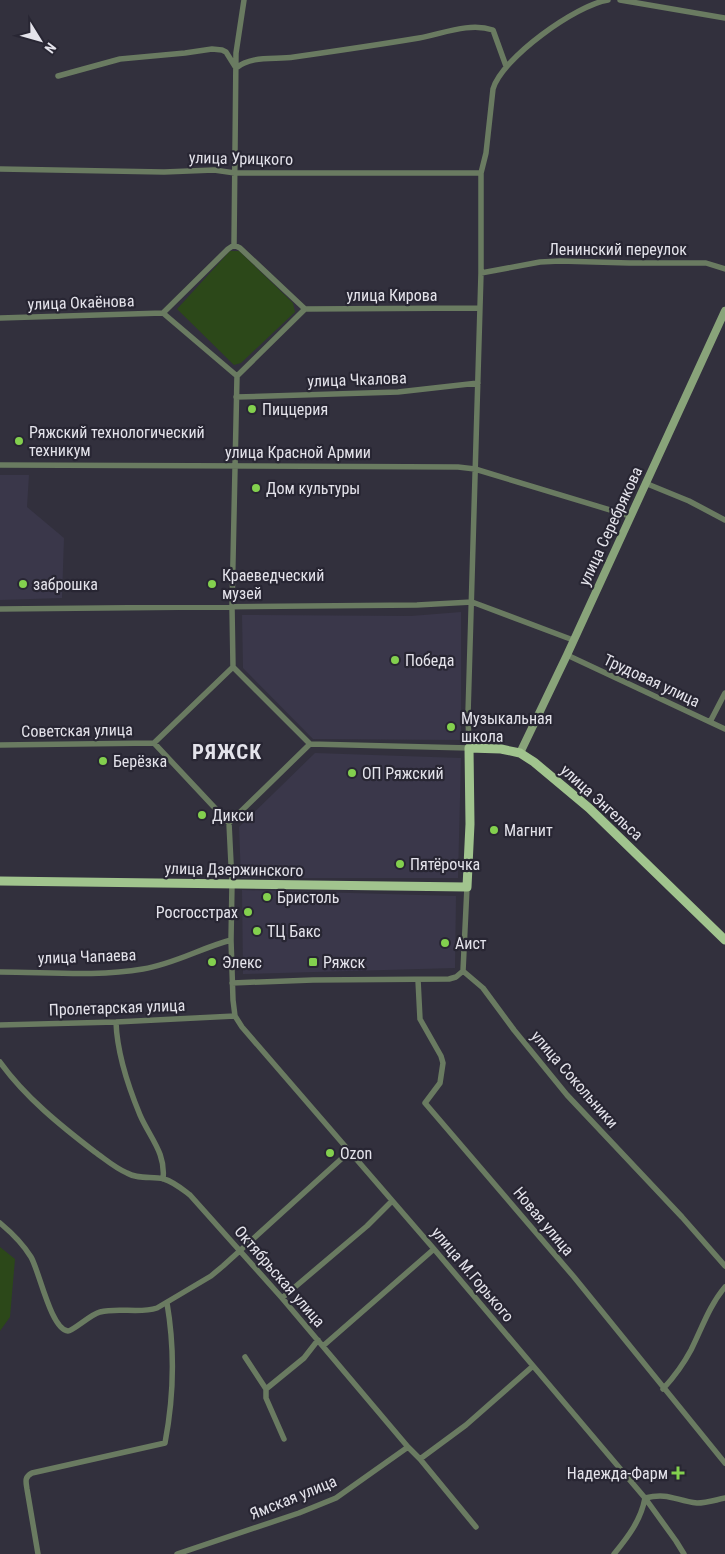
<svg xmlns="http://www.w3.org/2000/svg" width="725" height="1554" font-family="'Roboto Condensed',sans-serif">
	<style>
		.built { fill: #3a374a }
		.green { fill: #2c4819 }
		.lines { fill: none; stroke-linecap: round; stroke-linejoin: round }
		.street { stroke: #6a7b61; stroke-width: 5.5 }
		.secondary { stroke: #89a47a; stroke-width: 8 }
		.primary { stroke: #a1c48e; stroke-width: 9 }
		.poi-dot { fill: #83d04e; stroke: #282633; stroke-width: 2 }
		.labels { text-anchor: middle; stroke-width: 4.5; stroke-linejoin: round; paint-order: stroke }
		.street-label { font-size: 16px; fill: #e4e3eb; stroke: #282633 }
		.poi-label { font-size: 16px; fill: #e4e3eb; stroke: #282633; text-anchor: start }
		.district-label { font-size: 21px; font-weight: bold; letter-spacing: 1px; fill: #e4e3eb; stroke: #282633 }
	</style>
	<rect width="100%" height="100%" fill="#32303d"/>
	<path class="built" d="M0,475H29L27,507L64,538L62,598L0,600Z
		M461,612V740L313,739L243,668L242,615L411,616Z
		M315,753L461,758L458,878H241L239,827Z
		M242,890L456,896L455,968L243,974Z"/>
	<path class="green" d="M230,251H239L293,303L295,312L241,363L234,365L177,309Z
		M0,1247L15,1259L10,1317L0,1331Z"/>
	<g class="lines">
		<path class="street" d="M620,0L725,18
			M58,76L120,59L185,53L212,49L222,50L226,52L236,68C252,55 275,60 294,57C336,51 377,45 419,38C442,34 469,22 493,30L506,66
			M0,169L164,172L214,170L235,173H481
			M234,245L236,53L244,0
			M481,273L540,262L560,261L629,263H706L725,269
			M305,309L480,308
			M0,318L163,313
			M237,376L163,313L228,249L234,245L240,248L305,309
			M237,376L305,309
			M236,397L398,392L478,383
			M0,465L458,467L475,469L630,516
			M645,483L689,501L725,520
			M0,609L417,605L472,602L573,640
			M567,655L725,729
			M233,667L232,607L237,376
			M233,667L310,744
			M710,722L725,693
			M310,744L469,748L468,714L481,273V173L486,153L493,89C502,58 576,5 608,0
			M0,745L154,743
			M229,823L232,884L231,940L233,1000L235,1016L242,1027L434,1249L645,1498L676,1541L684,1554
			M229,823L154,743L233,667
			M229,823L310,744
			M467,887L463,971L483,988L514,1030L567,1095L682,1217L725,1266
			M0,972C47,972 96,977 143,969C174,964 201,948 231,940
			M418,980L420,1019L441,1056L443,1063L440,1083L425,1103L574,1277L725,1463
			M232,983L313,980L449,979L456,977L463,971
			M116,1022C117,1053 128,1086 140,1115C150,1138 166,1153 163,1179
			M0,1025L116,1022L235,1016
			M0,1062C25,1097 61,1126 95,1152C105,1159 115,1168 127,1173C139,1180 152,1176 164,1179C174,1182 182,1189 190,1195L282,1298L408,1447L420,1459L476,1527
			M0,1223C12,1233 23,1244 31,1257C39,1270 51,1330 68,1331C73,1331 91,1314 100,1312C119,1307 139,1314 157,1308L211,1276L223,1266L350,1151
			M282,1298L367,1226L392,1201
			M323,1346L434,1249
			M245,1357L266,1389V1398L284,1439
			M266,1389L304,1358L318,1340
			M663,1389C674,1377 683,1365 691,1350C702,1328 709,1306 725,1287
			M420,1459L466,1425L533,1366
			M38,1554L27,1489C26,1482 24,1477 32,1473L165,1443C174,1396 175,1350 167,1303
			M177,1554L299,1513L336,1498L408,1447
			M614,1554C628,1537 641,1520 645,1498C669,1492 676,1501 697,1503C707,1503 715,1500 725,1498"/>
		<path class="secondary" d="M520,753L567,655L725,311"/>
		<path class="primary" d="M0,881L467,887L470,824L469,748L501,749L520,753L534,762L589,808L725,940"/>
	</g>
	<g class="poi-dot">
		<circle cx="252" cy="409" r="5"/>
		<circle cx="19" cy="441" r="5"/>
		<circle cx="256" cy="488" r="5"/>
		<circle cx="23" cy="584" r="5"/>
		<circle cx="212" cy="584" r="5"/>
		<circle cx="395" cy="660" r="5"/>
		<circle cx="451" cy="727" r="5"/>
		<circle cx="103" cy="761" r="5"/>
		<circle cx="352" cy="773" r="5"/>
		<circle cx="202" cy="815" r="5"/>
		<circle cx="494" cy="830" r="5"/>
		<circle cx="400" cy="864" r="5"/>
		<circle cx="267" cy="897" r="5"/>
		<circle cx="248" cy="912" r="5"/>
		<circle cx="257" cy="931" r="5"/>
		<circle cx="445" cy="943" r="5"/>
		<circle cx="212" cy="962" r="5"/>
		<rect x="308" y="957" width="10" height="10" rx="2.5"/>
		<circle cx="330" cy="1153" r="5"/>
		<path d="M675.5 1465.5h5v5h5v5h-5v5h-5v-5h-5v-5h5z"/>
	</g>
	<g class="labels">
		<g class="street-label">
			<text transform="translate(241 158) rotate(1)" y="6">улица Урицкого</text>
			<text x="618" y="255">Ленинский переулок</text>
			<text x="392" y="301">улица Кирова</text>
			<text transform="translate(81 302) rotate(-2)" y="6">улица Окаёнова</text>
			<text transform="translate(357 379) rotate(-2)" y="6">улица Чкалова</text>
			<text x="298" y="458">улица Красной Армии</text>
			<text transform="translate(610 526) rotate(-65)" y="6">улица Серебрякова</text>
			<text transform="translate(652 680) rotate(25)" y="6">Трудовая улица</text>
			<text transform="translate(77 730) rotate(-1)" y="6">Советская улица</text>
			<text transform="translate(602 802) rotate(42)" y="6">улица Энгельса</text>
			<text transform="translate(234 869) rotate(1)" y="6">улица Дзержинского</text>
			<text transform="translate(87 956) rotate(-2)" y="6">улица Чапаева</text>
			<text transform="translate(117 1007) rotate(-2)" y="6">Пролетарская улица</text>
			<text transform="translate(575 1079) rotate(49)" y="6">улица Сокольники</text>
			<text transform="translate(544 1221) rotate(50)" y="6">Новая улица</text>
			<text transform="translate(473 1274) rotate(50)" y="6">улица М.Горького</text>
			<text transform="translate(280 1276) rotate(49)" y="6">Октябрьская улица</text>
			<text transform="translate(293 1497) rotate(-22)" y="6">Ямская улица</text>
		</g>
		<g class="poi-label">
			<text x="262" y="415">Пиццерия</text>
			<text x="29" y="438">Ряжский технологический<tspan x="29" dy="18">техникум</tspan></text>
			<text x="266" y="494">Дом культуры</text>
			<text x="222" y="581">Краеведческий<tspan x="222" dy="18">музей</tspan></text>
			<text x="33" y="590">заброшка</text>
			<text x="405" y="666">Победа</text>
			<text x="461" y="724">Музыкальная<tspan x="461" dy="18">школа</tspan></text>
			<text x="113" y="767">Берёзка</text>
			<text x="362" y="779">ОП Ряжский</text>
			<text x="212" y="821">Дикси</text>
			<text x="504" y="836">Магнит</text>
			<text x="410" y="870">Пятёрочка</text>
			<text x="277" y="903">Бристоль</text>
			<text x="238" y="918" text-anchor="end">Росгосстрах</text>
			<text x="267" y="937">ТЦ Бакс</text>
			<text x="455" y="949">Аист</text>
			<text x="222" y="968">Элекс</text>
			<text x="323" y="968">Ряжск</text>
			<text x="340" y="1159">Ozon</text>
			<text x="668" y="1479" text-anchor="end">Надежда-Фарм</text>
		</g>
		<g class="district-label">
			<text x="227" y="759">РЯЖСК</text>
		</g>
	</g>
	<g transform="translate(40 40) rotate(127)" stroke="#282633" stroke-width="4" paint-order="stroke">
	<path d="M0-4L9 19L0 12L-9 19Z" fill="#e4e3eb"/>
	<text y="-8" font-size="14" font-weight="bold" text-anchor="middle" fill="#e4e3eb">N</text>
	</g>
</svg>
